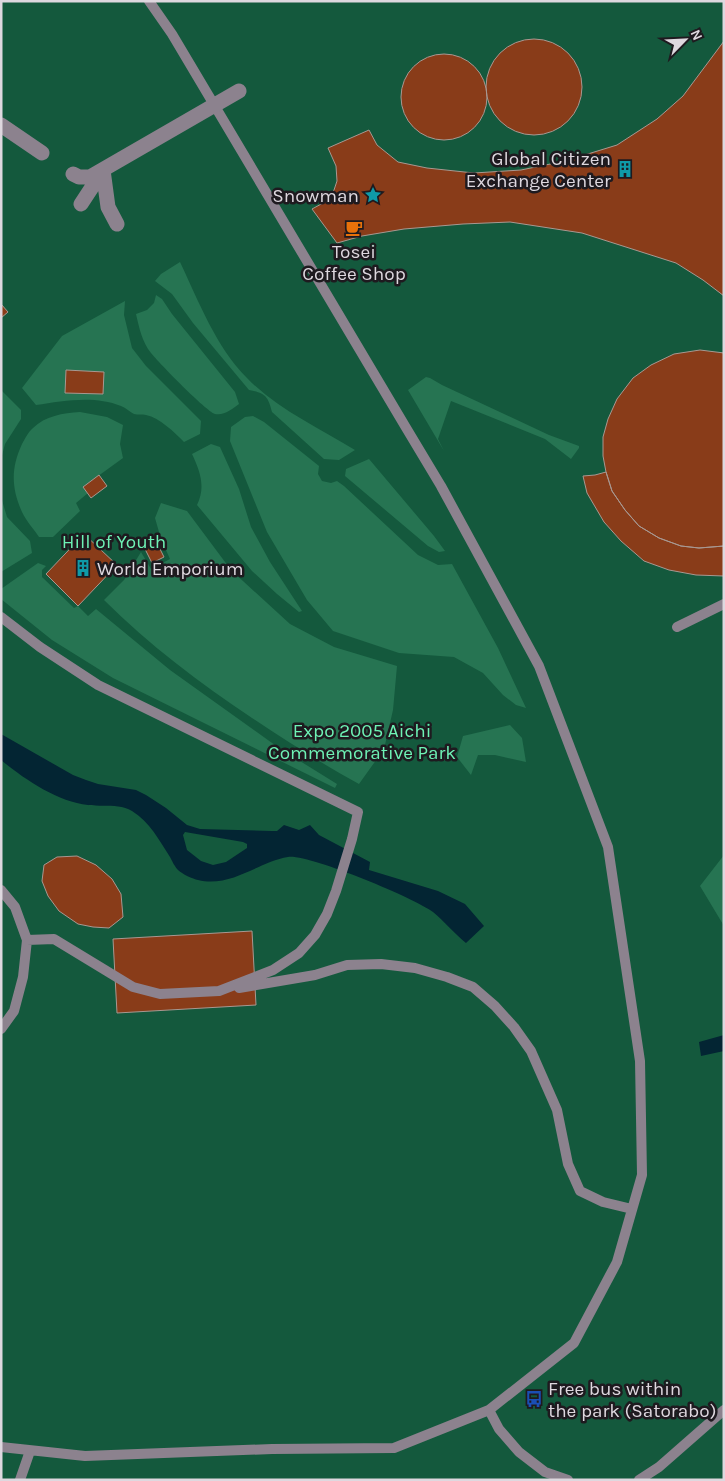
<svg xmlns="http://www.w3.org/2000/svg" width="725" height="1481" font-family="Karla,sans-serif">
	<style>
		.green { fill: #14593d }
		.forest { fill: #267452 }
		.water { fill: #032533; fill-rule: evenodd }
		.building { fill: #893c19; stroke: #a89891 }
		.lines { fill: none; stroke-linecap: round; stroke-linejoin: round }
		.lane { stroke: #8c828e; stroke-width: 10 }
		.street { stroke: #8c828e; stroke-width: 15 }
		.labels { text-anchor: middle; stroke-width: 5; stroke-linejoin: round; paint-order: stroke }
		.poi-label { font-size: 19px; fill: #ded8df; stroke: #1e1a1f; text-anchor: end }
		.park-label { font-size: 19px; fill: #6ef2b5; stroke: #1e1a1f }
	</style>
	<rect width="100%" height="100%" fill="#3a313b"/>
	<path class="green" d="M1,1H724V1480H1Z"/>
	<path class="forest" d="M180,262C199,302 216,347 247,378C277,409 319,428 355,450L339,460L324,459L272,412C268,396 265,393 249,390L193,323L172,294L155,281L161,274Z
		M156,295L162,299L172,314L235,392L239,404C232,409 224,416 215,414C206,411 159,363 151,353C142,342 139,327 136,314L147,310L154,303Z
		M125,301L124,315L132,348L146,366L201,421L200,434L184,442C174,432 160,418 146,415C142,414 138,415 134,414C130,412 126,408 121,406C94,395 63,401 36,405L22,388L62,336Z
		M426,377L430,378L442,385L549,435L579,446V448L571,459L545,439L451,401L438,439L444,451L408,390Z
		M1,390L21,410V419L5,444L1,459Z
		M80,412L107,417L123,425L120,444L123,458L83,487L88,493L76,503L80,511L53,537H39C34,529 26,521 22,512C11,487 11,468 22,444C25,439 28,432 33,428C45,416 63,413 80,412Z
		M253,416L264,422L319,466L318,474L322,481L331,483L337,481L344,486L418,555L438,565L452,564L498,648L526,708L516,705L503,695L483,673L454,657L399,653L333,631L307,600L267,532L230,441L231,427L245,417Z
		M211,444L220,447L239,489L251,527L270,562L302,611L299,612L277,594L252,571L197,505C206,487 200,471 192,454Z
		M369,459L434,536L445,551L439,552L428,546L345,476L346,469Z
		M1,497L7,517L30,541L32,553L1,572Z
		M161,503L187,511L231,570L290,624L334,647L397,666L393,710L384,749L359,784C322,764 287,741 252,718C200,683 149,645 104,600L124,580L141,552L151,569L170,559L161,539L155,518Z
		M38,563L46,566L42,570V577L74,608L78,606L88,616L96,609L170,670L279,748L337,784L335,788L113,678L52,640L1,599V589Z
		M510,725L522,738L526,762L495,755H478L471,775L457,757L463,736Z
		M724,855V926L700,886Z"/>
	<path class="water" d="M1,734L73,775L86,780L98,784L136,790L146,795L166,808L187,825L200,829L272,831H277L284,825L299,830L310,825L319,835L370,862L369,870L438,891L465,904L484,926L466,943C454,933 444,921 433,912C414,898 309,854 288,857C258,862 231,888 198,880C193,879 182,874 178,870C175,867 172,861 170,857C159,840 150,822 132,811C119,803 103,807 88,805C58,802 24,779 1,760ZM185,832L243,842L247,844V848L226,862L213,865L201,861L187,850L183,835Z
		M724,1035V1051L701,1056L699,1042Z"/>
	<path class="building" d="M486 87a48 48 0 1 1 96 0a48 48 0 1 1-96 0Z
		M724,41V296L703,280L676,263L582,233L510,222L463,224L404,229L362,236L337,243L312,209L325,202L334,190L337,181L336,166L328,148L369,130L377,145L398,162L427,168L474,173L521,170L565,161L617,145L657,119L683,96Z
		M401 97a43 43 0 1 1 86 0a43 43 0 1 1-86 0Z
		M1,304L8,312L1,318Z
		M700,350L724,353V546L699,548L681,546L659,538L639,526L625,510L612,491L606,472L603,456V437L608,419L617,399L633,378L651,365L674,354Z
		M66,370L104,372L103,394L65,393Z
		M606,472L612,491L625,510L639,526L659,538L681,546L699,548L724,546V576L696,575L669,570L644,561L621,541L604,522L587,493L583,476L595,475Z
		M99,475L107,486L91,498L83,487Z
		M84,534L117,565L78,606L46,574Z
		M156,541L164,557L152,563L144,547Z
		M77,856L96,865L112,879L121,894L123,917L109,928L93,927L78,924L59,911L48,896L42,881L44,865L57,857Z
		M252,931L256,1005L117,1013L113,939Z"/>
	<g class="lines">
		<path class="lane" d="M1,617L40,647L98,685L358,812L352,839L336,891L327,914L315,935L299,953L273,970L219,991L160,994L133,987L54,939L27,940
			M677,627L724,604
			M1,890L15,907L27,940L23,977L14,1011L1,1029
			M239,988L315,975L347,965L381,964L415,968L447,977L473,987L495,1006L514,1027L531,1051L557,1110L568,1164L580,1191L603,1202L632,1209
			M489,1410L499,1429L519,1452L545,1472L568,1480
			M1,1447L85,1456L272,1449L394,1448L489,1410L574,1343L617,1262L642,1175L640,1061L608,847L539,666L441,486L405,426L172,34L149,1
			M20,1480L30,1451
			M639,1480L659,1467L724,1410"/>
		<path class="street" d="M1,125L42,153
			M103,170L108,207L117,224
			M73,174L79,177H90L239,91
			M81,204L102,172"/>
	</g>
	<defs>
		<g id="building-bare" transform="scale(1.35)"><path d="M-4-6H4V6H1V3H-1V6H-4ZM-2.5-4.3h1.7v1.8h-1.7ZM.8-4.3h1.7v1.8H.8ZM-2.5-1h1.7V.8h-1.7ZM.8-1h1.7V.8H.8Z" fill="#0f9aa8" stroke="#1e1a1f" stroke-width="2.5" paint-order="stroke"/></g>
		<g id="sight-bare" transform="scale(1.35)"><path d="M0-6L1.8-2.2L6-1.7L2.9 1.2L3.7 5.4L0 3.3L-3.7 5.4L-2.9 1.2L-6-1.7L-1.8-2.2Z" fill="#0f9aa8" stroke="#1e1a1f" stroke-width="2.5" paint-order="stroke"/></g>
		<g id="cafe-bare" transform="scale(1.35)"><path d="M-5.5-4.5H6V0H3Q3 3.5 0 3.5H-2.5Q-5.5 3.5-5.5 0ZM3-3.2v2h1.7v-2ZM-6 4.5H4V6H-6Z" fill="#e8710a" stroke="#1e1a1f" stroke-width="2.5" paint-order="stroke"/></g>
		<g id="bus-bare" transform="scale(1.35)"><path d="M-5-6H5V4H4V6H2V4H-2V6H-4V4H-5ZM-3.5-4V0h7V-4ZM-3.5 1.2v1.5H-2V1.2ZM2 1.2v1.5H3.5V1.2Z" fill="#1a4fb4" stroke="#1e1a1f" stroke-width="2.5" paint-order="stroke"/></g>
	</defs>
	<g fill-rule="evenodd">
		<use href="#building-bare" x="625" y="169"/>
		<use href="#sight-bare" x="373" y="195"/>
		<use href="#cafe-bare" x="354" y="228"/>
		<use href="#building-bare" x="83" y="568"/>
		<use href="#bus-bare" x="534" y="1399"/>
	</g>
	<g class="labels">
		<g class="poi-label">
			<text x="611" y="165">Global Citizen<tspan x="611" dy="22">Exchange Center</tspan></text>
			<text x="359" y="202">Snowman</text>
			<text x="354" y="258" text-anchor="middle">Tosei<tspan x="354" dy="22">Coffee Shop</tspan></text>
			<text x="97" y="575" text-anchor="start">World Emporium</text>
			<text x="548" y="1395" text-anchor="start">Free bus within<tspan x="548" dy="22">the park (Satorabo)</tspan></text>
		</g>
		<g class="park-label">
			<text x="114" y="548">Hill of Youth</text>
			<text x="362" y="737">Expo 2005 Aichi<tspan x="362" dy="22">Commemorative Park</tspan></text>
		</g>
	</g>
	<rect width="725" height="1481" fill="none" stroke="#ded8df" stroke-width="5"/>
	<g transform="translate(685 40) rotate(66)" stroke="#1e1a1f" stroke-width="4" paint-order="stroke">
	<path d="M0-4L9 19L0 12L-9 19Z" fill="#ded8df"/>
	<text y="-8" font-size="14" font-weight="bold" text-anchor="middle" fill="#ded8df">N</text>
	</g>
</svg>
